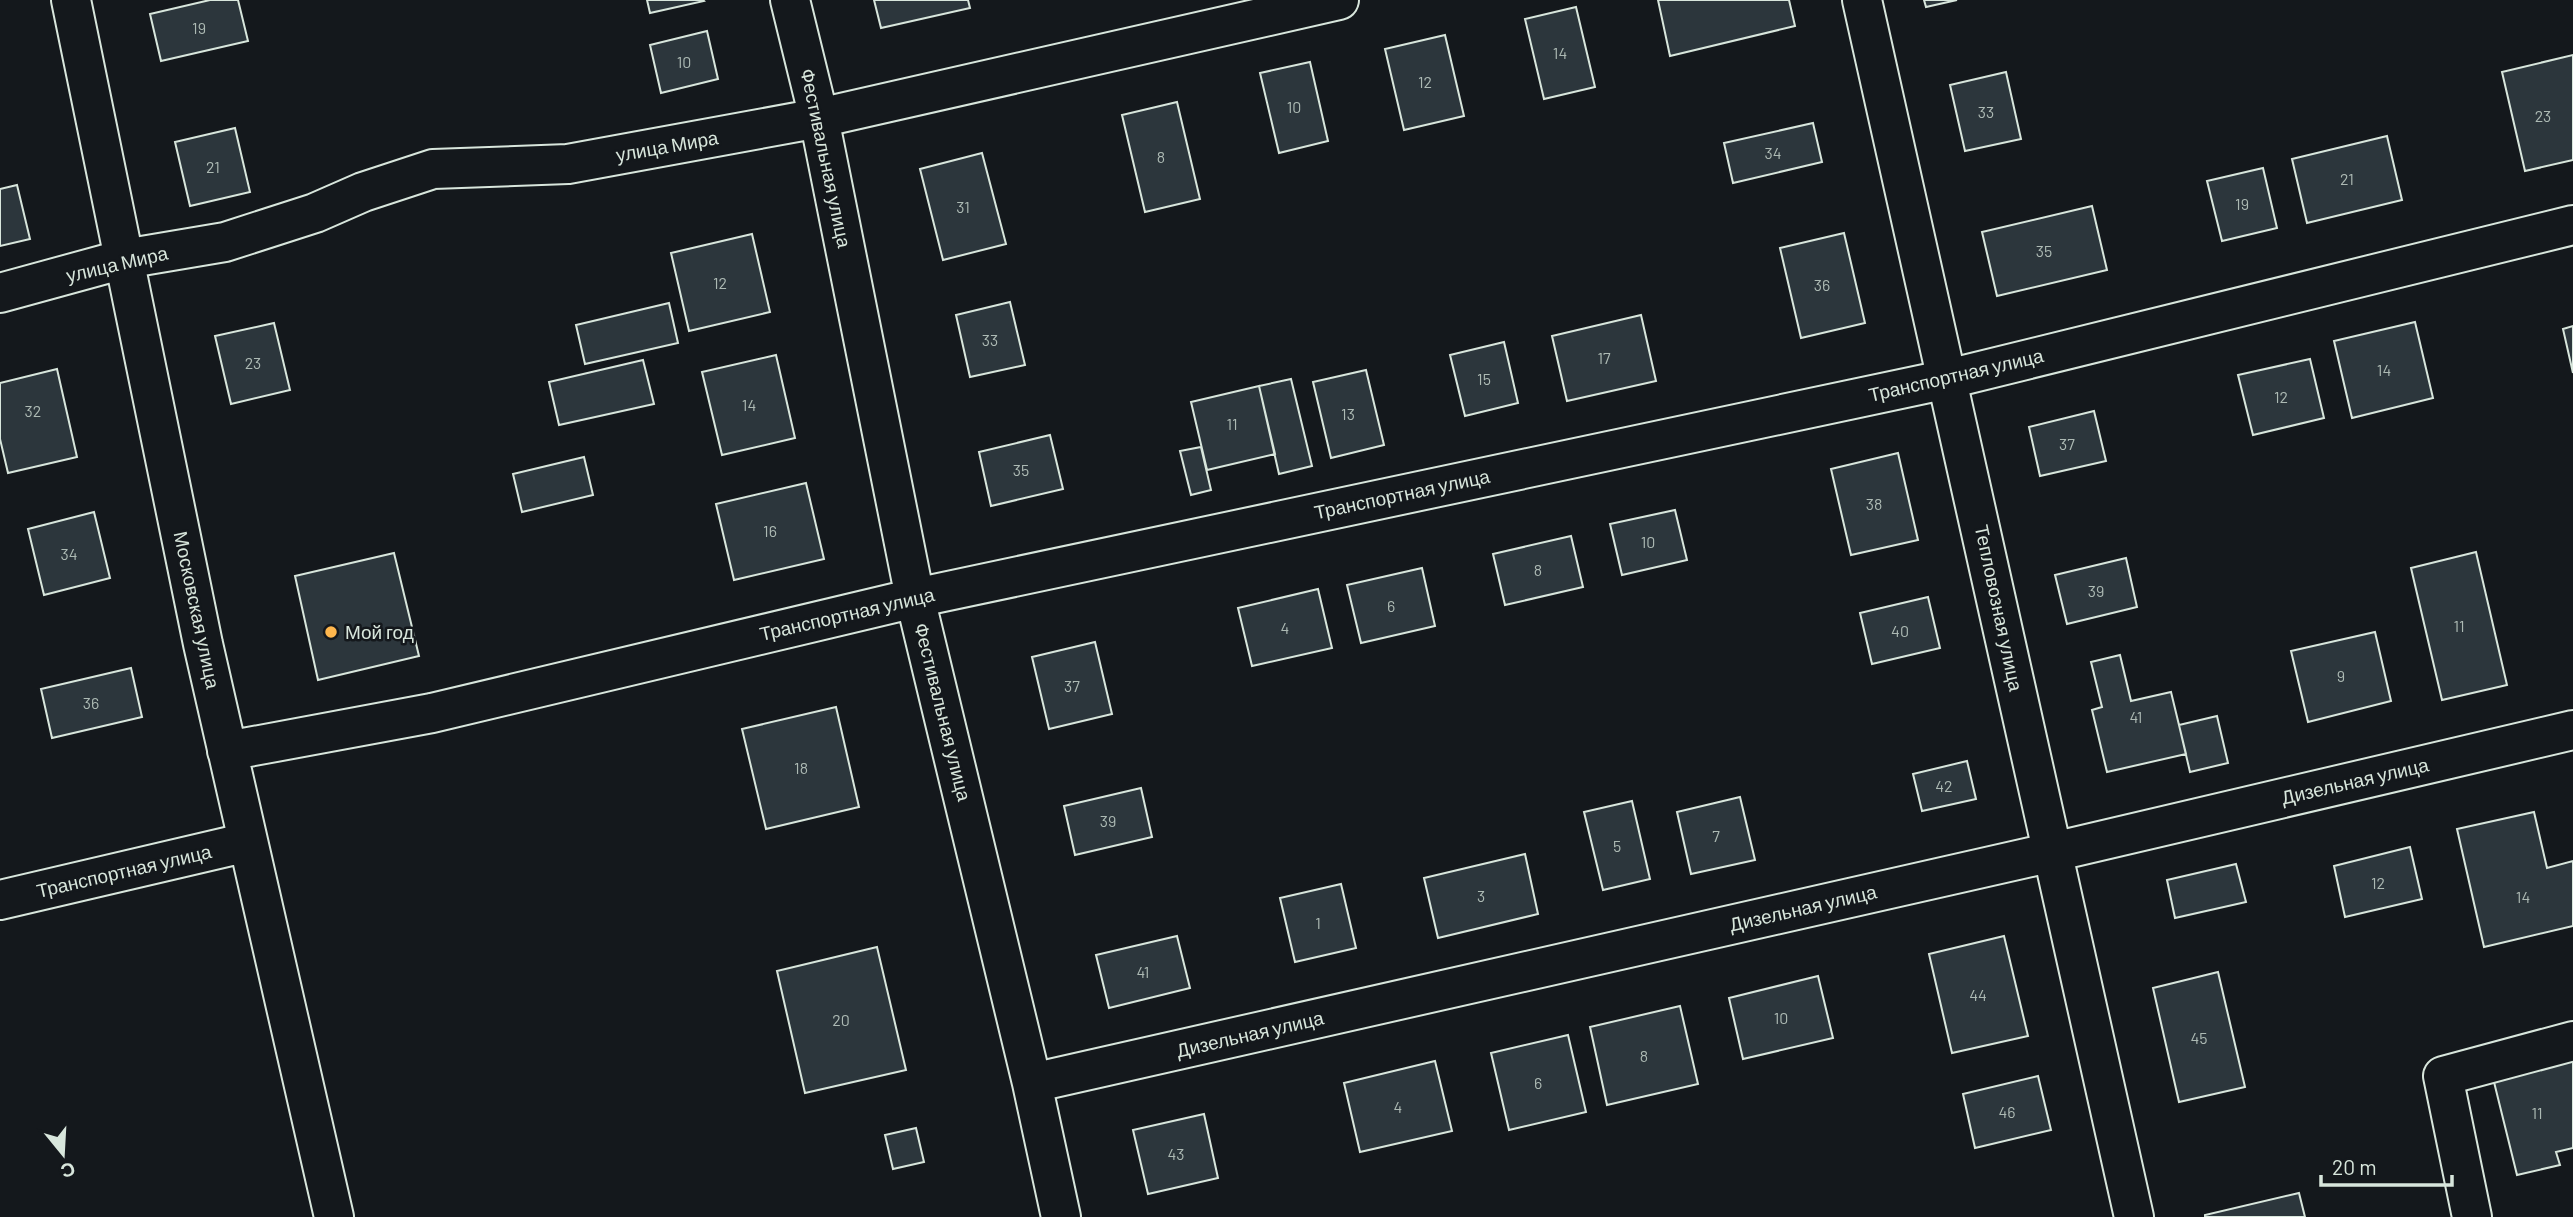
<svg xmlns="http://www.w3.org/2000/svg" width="2573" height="1217" font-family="Barlow,sans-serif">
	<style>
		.building { fill: #2c363c; stroke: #d8e6dc; stroke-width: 2 }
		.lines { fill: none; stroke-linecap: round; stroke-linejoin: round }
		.minor-casing { stroke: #d8e6dc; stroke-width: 42 }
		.minor { stroke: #14181c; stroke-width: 38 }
		.poi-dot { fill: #ffb74d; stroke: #14181c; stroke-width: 2.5 }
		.labels { text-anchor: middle; stroke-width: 5; stroke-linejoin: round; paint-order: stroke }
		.number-label { font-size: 16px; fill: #adbab4 }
		.street-label { font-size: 19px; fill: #d8e6dc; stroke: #14181c }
		.poi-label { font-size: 19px; fill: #d8e6dc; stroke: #14181c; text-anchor: start }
	</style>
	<rect width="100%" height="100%" fill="#14181c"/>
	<path class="building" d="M210,0H238L248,41L161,61L150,14Z
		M647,0H703L704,1L650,13Z
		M874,0H968L970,8L881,28Z
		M1658,0H1789L1795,26L1670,56Z
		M1924,0H1957L1926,7Z
		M1576,7L1595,87L1544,99L1525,19Z
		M707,31L718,79L661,93L650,45Z
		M1445,35L1464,116L1404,130L1385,49Z
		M2573,55V160L2525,171L2502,72Z
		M1310,62L1328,141L1279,153L1260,73Z
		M2006,72L2021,139L1965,151L1950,85Z
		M1177,102L1200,199L1145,212L1122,115Z
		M1813,123L1822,162L1733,183L1724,143Z
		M235,128L250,192L190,206L175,142Z
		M2387,136L2402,200L2307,223L2292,159Z
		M982,153L1006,244L943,260L920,169Z
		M2263,168L2277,228L2222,241L2207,181Z
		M17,185L30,239L0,246V189Z
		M2092,206L2107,270L1997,296L1982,232Z
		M1844,233L1865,323L1801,338L1780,248Z
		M752,234L770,312L689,331L671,253Z
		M1010,302L1025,365L970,377L956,315Z
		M669,303L678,343L585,364L576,325Z
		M1641,315L1656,381L1567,401L1552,336Z
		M2415,322L2433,398L2352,418L2334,341Z
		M274,323L290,390L231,404L215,336Z
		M2573,326V373L2563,329Z
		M1504,342L1518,403L1465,416L1450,355Z
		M776,355L795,438L722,455L702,372Z
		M2310,359L2324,418L2253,435L2238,375Z
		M643,360L654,404L559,425L549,382Z
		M57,369L77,457L8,473L0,439V383Z
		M1366,370L1384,445L1331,458L1313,382Z
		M1291,379L1312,466L1279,474L1259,386Z
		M1259,386L1275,454L1207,470L1191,402Z
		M2094,411L2106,461L2040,476L2029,427Z
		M1050,435L1063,489L991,506L979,452Z
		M1201,447L1211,490L1191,495L1180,451Z
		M1898,453L1918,540L1851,555L1831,469Z
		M584,457L593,495L522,512L513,474Z
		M806,483L824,559L734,580L716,504Z
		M1675,510L1687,560L1622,575L1610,524Z
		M94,512L110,578L44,595L28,529Z
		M1571,536L1583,587L1505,605L1493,554Z
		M2476,552L2507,685L2442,700L2411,568Z
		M394,553L419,656L318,680L295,576Z
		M2126,558L2137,607L2067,624L2055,575Z
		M1422,568L1435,626L1361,643L1347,585Z
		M1318,589L1332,648L1252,666L1238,608Z
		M1928,597L1940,648L1872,664L1860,613Z
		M2375,632L2391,701L2308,722L2291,651Z
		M1095,642L1112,714L1049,729L1032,657Z
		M2120,655L2131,701L2171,692L2186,754L2107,772L2092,710L2102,707L2091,662Z
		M131,668L142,717L52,738L41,689Z
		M836,707L859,807L766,829L742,729Z
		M2217,716L2228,763L2190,772L2179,725Z
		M1967,761L1976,799L1922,811L1913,774Z
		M1141,788L1152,837L1075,855L1064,806Z
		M1740,797L1755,860L1691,874L1677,812Z
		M1632,801L1650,879L1603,890L1584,812Z
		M2534,812L2547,868L2573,861V926L2484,947L2457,829Z
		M2410,847L2422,899L2345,917L2334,866Z
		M1525,854L1538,914L1438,938L1424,878Z
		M2236,864L2246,902L2175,918L2167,880Z
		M1341,884L1356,948L1295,962L1280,898Z
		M1177,936L1190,988L1109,1008L1096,955Z
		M2004,936L2028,1036L1952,1053L1929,954Z
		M877,947L906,1070L805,1093L777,971Z
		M2218,972L2245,1087L2179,1102L2153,988Z
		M1818,976L1833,1038L1743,1059L1729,998Z
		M1680,1006L1698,1084L1607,1105L1590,1027Z
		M1568,1035L1586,1112L1509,1130L1491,1053Z
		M2573,1058V1148L2556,1152L2560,1165L2517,1175L2493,1078Z
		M1435,1061L1452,1131L1360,1152L1344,1083Z
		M2038,1076L2051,1130L1975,1148L1963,1094Z
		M1204,1114L1218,1178L1148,1194L1133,1130Z
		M916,1128L924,1162L893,1169L885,1135Z
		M2299,1193L2305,1217H2205V1215Z"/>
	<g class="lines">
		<g class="minor-casing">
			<path id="minor" d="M71,0L203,644L334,1217
				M790,0L819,118L915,598L1032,1083L1061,1217
				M1862,0L2134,1217
				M0,293L124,259L225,242L315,213L363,192L433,169L568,164L819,118L1339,0
				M227,751L432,713L915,598L1948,379L2573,225
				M0,900L248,842
				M1032,1083L2053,852L2573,730
				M2472,1217L2443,1076L2573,1041"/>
		</g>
		<use href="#minor" class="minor"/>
	</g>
	<circle class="poi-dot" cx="331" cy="632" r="7"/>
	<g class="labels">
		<g class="number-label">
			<text x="199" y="34">19</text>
			<text x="1560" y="59">14</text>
			<text x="684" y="68">10</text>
			<text x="1425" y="88">12</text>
			<text x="1294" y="113">10</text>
			<text x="1986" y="118">33</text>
			<text x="2543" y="122">23</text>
			<text x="1773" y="159">34</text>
			<text x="1161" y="163">8</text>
			<text x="213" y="173">21</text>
			<text x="2347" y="185">21</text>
			<text x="2242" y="210">19</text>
			<text x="963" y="213">31</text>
			<text x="2044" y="257">35</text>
			<text x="720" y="289">12</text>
			<text x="1822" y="291">36</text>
			<text x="990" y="346">33</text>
			<text x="1604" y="364">17</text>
			<text x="253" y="369">23</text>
			<text x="2384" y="376">14</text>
			<text x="1484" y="385">15</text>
			<text x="2281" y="403">12</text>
			<text x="749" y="411">14</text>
			<text x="33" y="417">32</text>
			<text x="1348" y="420">13</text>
			<text x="1232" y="430">11</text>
			<text x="2067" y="450">37</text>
			<text x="1021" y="476">35</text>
			<text x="1874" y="510">38</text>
			<text x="770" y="537">16</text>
			<text x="1648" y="548">10</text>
			<text x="69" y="560">34</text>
			<text x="1538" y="576">8</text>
			<text x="2096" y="597">39</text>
			<text x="1391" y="612">6</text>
			<text x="2459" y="632">11</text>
			<text x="1285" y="634">4</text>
			<text x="1900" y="637">40</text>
			<text x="2341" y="682">9</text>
			<text x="1072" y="692">37</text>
			<text x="91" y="709">36</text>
			<text x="2136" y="723">41</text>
			<text x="801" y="774">18</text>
			<text x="1944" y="792">42</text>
			<text x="1108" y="827">39</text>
			<text x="1716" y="842">7</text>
			<text x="1617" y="852">5</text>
			<text x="2378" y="889">12</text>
			<text x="1481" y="902">3</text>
			<text x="2523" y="903">14</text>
			<text x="1318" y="929">1</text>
			<text x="1143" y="978">41</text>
			<text x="1978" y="1001">44</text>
			<text x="1781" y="1024">10</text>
			<text x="841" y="1026">20</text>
			<text x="2199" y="1044">45</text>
			<text x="1644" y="1062">8</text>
			<text x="1538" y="1089">6</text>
			<text x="1398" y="1113">4</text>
			<text x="2007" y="1118">46</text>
			<text x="2537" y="1119">11</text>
			<text x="1176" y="1160">43</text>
		</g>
		<g class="street-label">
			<text transform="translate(667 146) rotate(-10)" y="7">улица Мира</text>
			<text transform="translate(826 158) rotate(78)" y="7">Фестивальная улица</text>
			<text transform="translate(117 264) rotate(-13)" y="7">улица Мира</text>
			<text transform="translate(1956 375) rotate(-13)" y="7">Транспортная улица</text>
			<text transform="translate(1402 494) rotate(-12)" y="7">Транспортная улица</text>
			<text transform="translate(1999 608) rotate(78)" y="7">Тепловозная улица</text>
			<text transform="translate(197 610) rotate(78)" y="7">Московская улица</text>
			<text transform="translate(847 614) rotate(-13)" y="7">Транспортная улица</text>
			<text transform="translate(943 712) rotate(76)" y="7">Фестивальная улица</text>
			<text transform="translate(2355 781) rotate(-13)" y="7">Дизельная улица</text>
			<text transform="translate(124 871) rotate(-13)" y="7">Транспортная улица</text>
			<text transform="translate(1803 908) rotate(-13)" y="7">Дизельная улица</text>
			<text transform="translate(1250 1034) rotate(-13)" y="7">Дизельная улица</text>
		</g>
		<g class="poi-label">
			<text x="345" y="639">Мой год</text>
		</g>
	</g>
	<g transform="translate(63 1154) rotate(162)" stroke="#14181c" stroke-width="5" paint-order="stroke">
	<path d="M0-5L12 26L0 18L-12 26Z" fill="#d8e6dc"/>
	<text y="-10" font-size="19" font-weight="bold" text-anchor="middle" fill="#d8e6dc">С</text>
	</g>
	<path d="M2321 1175v10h131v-10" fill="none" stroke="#d8e6dc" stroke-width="3.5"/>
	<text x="2332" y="1175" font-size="21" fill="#d8e6dc" stroke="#14181c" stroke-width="5" paint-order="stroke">20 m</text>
</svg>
